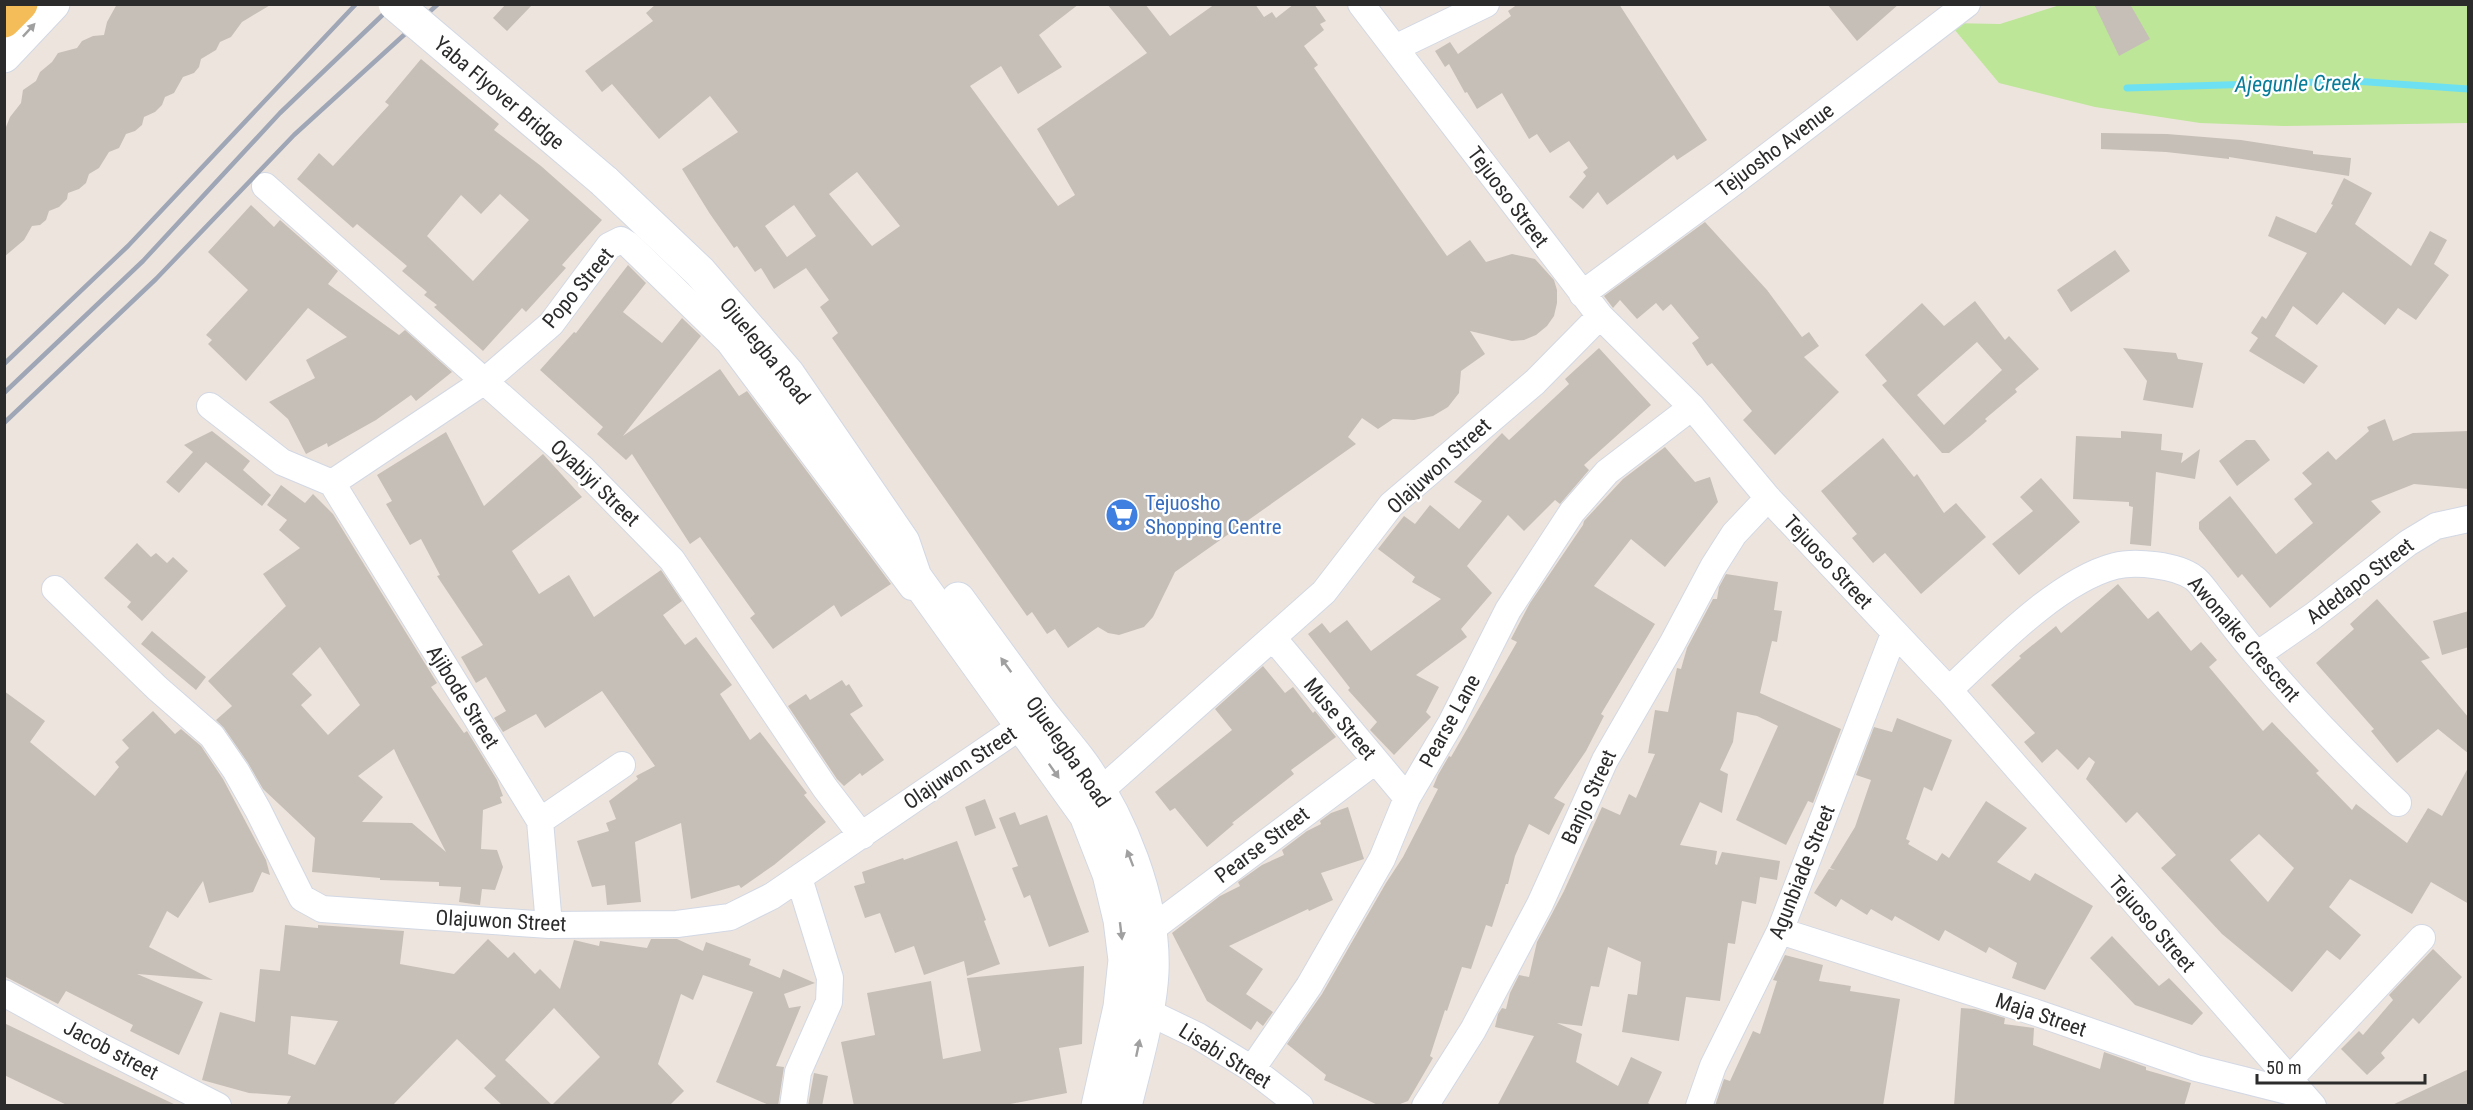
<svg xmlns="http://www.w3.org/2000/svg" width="2473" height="1110" font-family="'Roboto Condensed',sans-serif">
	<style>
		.green { fill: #bde698 }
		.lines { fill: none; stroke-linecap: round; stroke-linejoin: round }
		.stream { stroke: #6de1f2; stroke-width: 7 }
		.building { fill: #c6bfb8; fill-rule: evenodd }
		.minor-casing { stroke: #d2d8e4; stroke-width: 28 }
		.secondary-casing { stroke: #d2d8e4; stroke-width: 35 }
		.primary-casing { stroke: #c4c4c4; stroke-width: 35 }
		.minor { stroke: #fff; stroke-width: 26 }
		.secondary { stroke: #fff; stroke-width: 33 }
		.primary { stroke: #f5bc5a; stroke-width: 33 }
		.rail { stroke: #9fa6b6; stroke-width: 4.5 }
		.secondary-bridge-casing { stroke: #d2d8e4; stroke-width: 35; stroke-linecap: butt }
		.secondary-bridge { stroke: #fff; stroke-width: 33 }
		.oneway { fill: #a0a0a0 }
		.labels { text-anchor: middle; stroke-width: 4.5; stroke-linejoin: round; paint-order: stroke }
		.street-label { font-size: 21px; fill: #2b2b2b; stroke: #fff }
		.shop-label { font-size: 21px; fill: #366cbe; stroke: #fff; text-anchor: start }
		.water-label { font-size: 22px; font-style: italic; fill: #097c9a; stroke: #fff }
	</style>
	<rect width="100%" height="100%" fill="#ede4dd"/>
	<path class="green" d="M2063,4L2468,5V123L2283,126L2200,123L2095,107L1999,83L1949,23L2000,24Z"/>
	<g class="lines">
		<path class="stream" d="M2127,88L2354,81L2468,89"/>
	</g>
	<path class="building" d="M117,4H272L242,22L231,37L220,42L216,50L201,59L199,67L194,73L183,77L174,93L165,97L162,105L155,112L144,117L142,125L135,131L126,134L119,148L109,152L99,168L89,174L86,183L79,189L68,193L67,199L59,207L49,211L46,220L40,225L32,226L24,240L4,257V132L10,117L21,103L23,90L36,81L40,72L52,62L58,53L77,48L82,41L93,36L104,35L107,22Z
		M506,4H533L507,31L493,18Z
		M656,4H1079L1039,35L1062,67L1018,94L1001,66L970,86L1058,206L1075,195L1037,129L1147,53L1107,4H1145L1170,36L1215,4H1255L1264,17L1272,12L1276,18L1294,4H1314L1326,21L1320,24L1324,30L1304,46L1318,65L1314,68L1447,256L1470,240L1486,262L1512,254L1535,259L1554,280L1557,290V303L1554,316L1547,326L1536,335L1524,340L1512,341L1470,331L1485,354L1461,371L1459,393L1448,407L1433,416L1414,420L1393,419L1378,429L1362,418L1348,437L1356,444L1175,572L1153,617L1144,627L1119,635L1108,633L1098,627L1068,648L1055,629L1047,634L1032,612L1027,616L832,338L838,333L820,307L829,300L806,268L774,289L761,268L755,272L737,246L734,248L710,214L682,169L738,132L710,96L659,139L612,84L602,92L585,71L653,21L646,13ZM857,172L900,226L872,246L829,194ZM794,205L816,236L787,257L765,226Z
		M1518,4H1619L1707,140L1677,160L1674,155L1607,205L1598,192L1583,209L1569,197L1586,176L1583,172L1588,168L1569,141L1550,153L1537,134L1529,139L1502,93L1477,109L1467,92L1465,93L1449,64L1445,67L1435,51L1450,42L1458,54L1511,16L1508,11Z
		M1827,4H1899L1857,41Z
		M2094,4H2130L2150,39L2119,56Z
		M421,59L499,124L494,130L541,166L602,220L562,265L566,268L526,312L522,308L483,351L434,307L437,305L424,295L427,292L402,271L407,266L357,224L353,228L297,179L319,153L333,166L389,105L385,102ZM500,194L529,220L473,281L427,236L461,195L481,214Z
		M2101,133L2167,134L2241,140L2313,151V154L2351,158L2349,176L2229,157V159L2166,152L2101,149Z
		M2344,178L2372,193L2355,224L2411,266L2430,231L2447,240L2434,264L2449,275L2416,320L2398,308L2385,325L2343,292L2317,325L2293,306L2275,336L2318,366L2304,384L2249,351L2258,338L2251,333L2262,316L2266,319L2307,253L2268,236L2276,216L2316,233L2333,205L2331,204Z
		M251,205L274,227L280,220L338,271L328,284L399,335L405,330L452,372L416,401L411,395L376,420L328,447L327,443L306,454L288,419L269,402L315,378L306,360L347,337L308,308L246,381L208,344L212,340L206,335L248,290L208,252Z
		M1705,222L1767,290L1802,337L1809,332L1819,346L1804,357L1839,392L1775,455L1743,420L1752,411L1712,363L1707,366L1692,343L1699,338L1671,304L1663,311L1656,303L1637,319L1620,300L1613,308L1604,296Z
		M2115,250L2130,271L2071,312L2057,290Z
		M628,265L646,283L623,312L662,343L682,318L701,336L623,436L720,369L739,396L747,391L891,584L841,617L834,605L773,649L750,618L755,614L700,537L690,544L632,454L626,460L597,434L603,427L540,370L574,332L576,333Z
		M1975,301L2005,340L2009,336L2039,369L2015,389L2017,392L1985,419L1987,421L1970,436L1949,453H1942L1882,385L1887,381L1865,355L1922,303L1944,326ZM1977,342L2002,370L1944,425L1917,395Z
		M1599,348L1651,405L1584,465L1589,470L1560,504L1555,500L1524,531L1508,515L1467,566L1492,593L1461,629L1467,637L1416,675L1439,687L1426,712L1431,717L1394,755L1370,730L1377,722L1348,690L1350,688L1308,634L1322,623L1330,633L1347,620L1371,651L1441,599L1412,582L1415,577L1378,549L1404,516L1415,524L1430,505L1459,529L1482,501L1454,482L1502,433L1509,440L1569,384L1565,379Z
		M2123,348L2176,353L2178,359L2203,363L2193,408L2143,400L2147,381Z
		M2385,419L2393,441L2413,433L2469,431V489L2414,484L2371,501L2381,512L2270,608L2242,574L2238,578L2199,529V522L2230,496L2276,554L2313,523L2294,499L2312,484L2302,473L2328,451L2336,460L2369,431L2367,427Z
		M212,431L250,461L243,470L271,495L262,506L206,462L179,493L166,482L193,452L184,445Z
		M2121,431L2162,434L2161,450L2183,453L2181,463L2200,449L2195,479L2156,472L2151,546L2130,544L2133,507L2129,506V502L2073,499L2076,436L2121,438Z
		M446,432L484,506L543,454L582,497L512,551L539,594L569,575L594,617L661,570L682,601L663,615L685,645L696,637L732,685L720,694L750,740L760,732L807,793L804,795L826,822L774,865L741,888L739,885L691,899L681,823L635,842L641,902L607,905L605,885L592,887L577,841L609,831L606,823L616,819L609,801L638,779L636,776L655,766L602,691L545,728L536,714L503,732L494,718L506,711L486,677L476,683L461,657L483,645L437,576L440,575L421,539L410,545L386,504L392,501L377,475Z
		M1883,438L1914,477L1917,474L1944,513L1956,503L1986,537L1921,594L1885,553L1873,563L1852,538L1857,534L1821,491Z
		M2246,440H2255L2270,460L2237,486L2219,461Z
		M1665,447L1695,482L1710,477L1718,502L1665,567L1631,539L1594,586L1655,624L1601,714L1604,716L1586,751L1554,798L1565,804L1549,835L1529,824L1515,856L1508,884H1506L1492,927L1486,925L1471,969L1462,967L1447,1011L1445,1010L1430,1056L1433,1058L1408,1101L1395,1106H1380L1324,1080L1326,1075L1287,1044L1322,994L1386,883L1403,857L1438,789L1433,787L1438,775L1449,756L1451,757L1517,642L1511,639L1530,603L1583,525L1584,521L1623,479Z
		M2041,478L2080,522L2019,575L1992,544L2033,511L2020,497Z
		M281,485L305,503L313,494L333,514L437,683L431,687L464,733L467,731L497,780L503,796L500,797L502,803L483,810L481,849L497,850L503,867L495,890L482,889L480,905L459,902L461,887L439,886V882L380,880V878L312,872L315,838L263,789L248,763L224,728L216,720L232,706L208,681L286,606L263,574L300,548L279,530L287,520L267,505ZM320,647L360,705L328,735L301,705L312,695L292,674ZM394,749L399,760L446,852L412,823L362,822L383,797L358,776Z
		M137,543L151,557L156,553L167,563L173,557L188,571L142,621L127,607L131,602L104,578Z
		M1726,574L1778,582L1774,610L1782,611L1777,642L1772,641L1760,693L1841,729L1813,803L1808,801L1786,845L1736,820L1778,726L1757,716L1737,712L1733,742L1720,770L1728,774L1722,813L1700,802L1680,845L1717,851L1715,864L1717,865L1722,852L1780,861L1777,880L1760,877L1756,904L1742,901L1735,944L1728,943L1720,1001L1686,997L1679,1041L1622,1032L1628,994L1637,995L1641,962L1608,947L1599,987L1591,986L1582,1026L1557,1023L1582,1034L1576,1062L1618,1086L1631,1057L1662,1072L1648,1103L1653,1106H1497L1534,1036L1495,1027L1498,1014L1502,1008L1506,1009L1510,993L1519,975L1529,977L1537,942L1564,891L1602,807L1620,815L1629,794L1636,798L1655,754L1648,753L1655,710L1668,712L1677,668L1681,669L1687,648L1713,599H1717L1719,587Z
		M2118,584L2148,619L2158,611L2191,651L2201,642L2217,660L2209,667L2263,731L2272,722L2319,771L2316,773L2352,810L2356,804L2407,843L2428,808L2442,816L2469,766V904L2431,882L2412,914L2350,879L2329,907L2361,935L2340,960L2327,950L2292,992L2222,934L2161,868L2176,855L2137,812L2126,823L2086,779L2095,762L2089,757L2078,770L2057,749L2042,763L2024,742L2035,733L1991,685L2021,658L2019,656L2056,626L2061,633ZM2259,834L2294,868L2268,902L2230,860Z
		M2377,599L2430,658L2421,661L2469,718V754L2438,729L2397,763L2371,731L2374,729L2316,663L2354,629L2350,624Z
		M2469,611V647L2442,655L2433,621Z
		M152,631L206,677L196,690L141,644Z
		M1263,666L1285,693L1293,687L1313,713L1315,711L1336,737L1291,770L1294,774L1232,823L1234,824L1207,847L1175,808L1170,811L1155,792L1232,730L1215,709Z
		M842,680L846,686L849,684L863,706L850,714L884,760L862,776L860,773L844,786L837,779L788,706L806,694L810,700Z
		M4,691L45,721L30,742L95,796L119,767L115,762L129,748L122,740L153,711L175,734L181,729L201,746L223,779L266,860L270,875L262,872L253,892L209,903L203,881L178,918L167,911L149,947L213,980L137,974L203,1002L179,1055L130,1031L133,1025L66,991L58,1004L4,976Z
		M1897,718L1952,740L1932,791L1924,787L1906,839L1910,841L1908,844L1937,861L1942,853L1949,858L1986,801L2027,828L1997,862L2030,881L2035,873L2093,906L2045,990L2012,978L2017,963L1989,947L1986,953L1945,930L1939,941L1895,916L1892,921L1871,909L1867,915L1841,899L1836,907L1814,893L1829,869L1835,870L1830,868L1855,827L1871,780L1856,775L1874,727L1892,732Z
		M985,799L996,828L975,836L965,807Z
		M1348,807L1364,859L1321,873L1333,900L1309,911L1308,909L1229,946L1263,969L1246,994L1273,1012L1263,1026L1257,1021L1251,1030L1207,1001L1172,933L1220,896L1240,886L1238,882L1262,865L1284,855L1282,850L1307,831L1321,824L1320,821L1331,813Z
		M1015,812L1020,825L1047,815L1089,932L1049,947L1030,895L1024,898L1012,868L1018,866L999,818Z
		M957,841L986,920L984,921L1000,964L967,976L964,961L924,975L914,946L895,953L880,913L865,918L854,886L865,883L862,872L903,858L904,860Z
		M285,925L318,928V925L404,931L400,964L454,974L488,939L508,958L514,952L535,974L540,969L560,989L574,940L599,946L600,941L647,948L651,939H677L703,951L706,942L751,959L749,965L780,978L783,969L815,983L784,994L789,1008L801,1006L776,1066L784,1067L778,1106H771L716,1082L753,992L703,975L693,1000L681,994L658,1064L684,1091L669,1106H503L484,1088L496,1076L457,1039L392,1106H286L291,1096L249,1093L202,1080L220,1012L255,1022L260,969L280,971ZM554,1008L600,1057L552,1105L505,1060ZM291,1016L338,1021L315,1065L288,1054Z
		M2112,936L2159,986L2169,978L2203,1013L2192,1025L2135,1005L2090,958Z
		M2433,949L2462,977L2419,1024L2413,1018L2381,1053L2385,1058L2367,1075L2341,1049L2359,1031L2363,1035L2393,1000L2389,995Z
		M1785,955L1823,965L1819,981L1851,986L1850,991L1900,999L1883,1106H1715L1724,1079L1730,1081L1753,1031L1760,1034L1777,981L1773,980Z
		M1084,966L1082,1044L1059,1048L1067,1093L1000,1106H854L841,1042L875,1035L867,993L931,981L943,1059L981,1051L967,978Z
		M1961,1008L1975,1009L2005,1018L2004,1024L2034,1028L2033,1045L2100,1069L2104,1052L2146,1067V1070L2191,1083L2184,1106H1954Z
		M4,1023L81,1060L178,1106H69L4,1075Z
		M2469,1069V1106H2390Z
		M814,1073L828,1076L822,1106H808Z"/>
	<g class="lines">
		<g class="minor-casing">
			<path id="minor" d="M1361,4L1600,316L1692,407L1768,498L1949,690L2313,1106
				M1395,48L1486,4
				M265,186L583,469L672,560L825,788L862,836
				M1582,294L1726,188L1967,4
				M210,406L282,462L332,483
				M332,483L486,380L551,324L609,246L621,240L629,245L729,342L912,587
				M332,483L540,821L549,925
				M55,589L157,688L212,736L236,771L258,810L302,898L322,909L549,925L677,924L730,917L772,896L1037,715
				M1274,639L1407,798
				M2257,655L2313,616L2408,543L2436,526L2468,519
				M1949,690C1992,650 2057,581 2115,566C2135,561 2177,565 2194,578C2201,583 2206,592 2212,599C2227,617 2241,637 2257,655C2301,707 2348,756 2398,803
				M1099,792L1324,592L1391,505L1535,382L1600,316
				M540,821L622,765
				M1150,930L1375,761
				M1780,931L2034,1012L2196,1068L2303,1095
				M4,993L100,1046L218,1106
				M1146,1011L1198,1036L1252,1069L1300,1106
				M1252,1069L1309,986L1382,859L1407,798L1451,723L1508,610L1572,512L1607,472L1692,407
				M2289,1080L2422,938
				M793,1106L798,1072L829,1002L830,978L799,878
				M1425,1106L1473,1030L1540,904L1605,760L1672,644L1713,567L1734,534L1768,498
				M1699,1106L1713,1066L1780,931L1894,634"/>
		</g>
		<g class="secondary-casing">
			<path id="secondary" d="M4,56L53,4
				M604,181L700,272L788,374L903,542L915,577L1086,815L1109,874L1120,920L1125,960L1120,1007L1098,1106
				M958,599C985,636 1012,673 1039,710C1052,727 1066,743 1079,760C1120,815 1155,901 1152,972C1150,1014 1135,1064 1125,1106"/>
		</g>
		<g class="primary-casing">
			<path id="primary" d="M4,21L21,4"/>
		</g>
		<use href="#minor" class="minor"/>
		<use href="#secondary" class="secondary"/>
		<use href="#primary" class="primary"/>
		<path class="rail" d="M4,364L128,246L356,4
			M4,393L143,261L280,113L394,4
			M4,423L156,279L294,135L438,4"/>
		<g class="secondary-bridge-casing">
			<path id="secondary-bridge" d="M395,4L604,181"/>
		</g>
		<use href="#secondary-bridge" class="secondary-bridge"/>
	</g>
	<defs><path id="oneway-solid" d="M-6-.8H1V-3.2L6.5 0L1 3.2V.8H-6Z" transform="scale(1.5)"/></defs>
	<g class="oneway">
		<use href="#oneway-solid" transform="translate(29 30) rotate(-47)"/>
		<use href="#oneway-solid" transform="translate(1006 665) rotate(-126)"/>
		<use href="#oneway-solid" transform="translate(1054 771) rotate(55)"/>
		<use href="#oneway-solid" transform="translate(1130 858) rotate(-111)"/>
		<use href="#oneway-solid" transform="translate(1121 931) rotate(83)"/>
		<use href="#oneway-solid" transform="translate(1138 1048) rotate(-78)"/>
	</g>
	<defs>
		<g id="supermarket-disc" transform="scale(1.725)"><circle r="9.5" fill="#3f7fe0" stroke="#fff"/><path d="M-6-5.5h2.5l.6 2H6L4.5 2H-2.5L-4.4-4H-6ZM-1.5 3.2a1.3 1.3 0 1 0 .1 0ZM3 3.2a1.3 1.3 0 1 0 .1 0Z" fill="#fff"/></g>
	</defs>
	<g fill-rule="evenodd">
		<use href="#supermarket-disc" x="1122" y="515"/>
	</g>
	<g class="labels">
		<g class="street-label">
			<text transform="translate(499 93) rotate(40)" y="7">Yaba Flyover Bridge</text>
			<text transform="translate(1775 150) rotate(-37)" y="7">Tejuosho Avenue</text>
			<text transform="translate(1508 197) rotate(53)" y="7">Tejuoso Street</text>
			<text transform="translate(578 288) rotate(-50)" y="7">Popo Street</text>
			<text transform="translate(765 351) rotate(51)" y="7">Ojuelegba Road</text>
			<text transform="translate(1439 466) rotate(-42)" y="7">Olajuwon Street</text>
			<text transform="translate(595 483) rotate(44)" y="7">Oyabiyi Street</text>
			<text transform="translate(1828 562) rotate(47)" y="7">Tejuoso Street</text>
			<text transform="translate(2360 581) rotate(-37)" y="7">Adedapo Street</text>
			<text transform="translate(2244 639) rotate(49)" y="7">Awonaike Crescent</text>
			<text transform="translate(463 697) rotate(58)" y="7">Ajibode Street</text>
			<text transform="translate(1340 719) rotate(50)" y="7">Muse Street</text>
			<text transform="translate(1450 721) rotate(-61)" y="7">Pearse Lane</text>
			<text transform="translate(1068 752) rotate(55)" y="7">Ojuelegba Road</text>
			<text transform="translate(960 768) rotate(-34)" y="7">Olajuwon Street</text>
			<text transform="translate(1589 797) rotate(-65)" y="7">Banjo Street</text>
			<text transform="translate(1262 845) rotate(-37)" y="7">Pearse Street</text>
			<text transform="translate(1802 872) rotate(-68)" y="7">Agunbiade Street</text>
			<text transform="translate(501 921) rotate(3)" y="7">Olajuwon Street</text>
			<text transform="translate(2152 924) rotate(49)" y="7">Tejuoso Street</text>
			<text transform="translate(2041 1015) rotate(19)" y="7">Maja Street</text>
			<text transform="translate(111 1050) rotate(28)" y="7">Jacob street</text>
			<text transform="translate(1225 1056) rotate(32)" y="7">Lisabi Street</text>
		</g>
		<g class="shop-label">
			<text x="1145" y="510">Tejuosho<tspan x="1145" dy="24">Shopping Centre</tspan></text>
		</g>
		<g class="water-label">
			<text transform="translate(2298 83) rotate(-1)" y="8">Ajegunle Creek</text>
		</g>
	</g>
	<rect width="2473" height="1110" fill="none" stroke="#2b2b2b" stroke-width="12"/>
	<path d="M2257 1074v9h168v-9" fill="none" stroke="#2b2b2b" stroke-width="3"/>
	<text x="2266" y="1074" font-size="18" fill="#2b2b2b" stroke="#ffffff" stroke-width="4.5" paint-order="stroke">50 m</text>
</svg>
